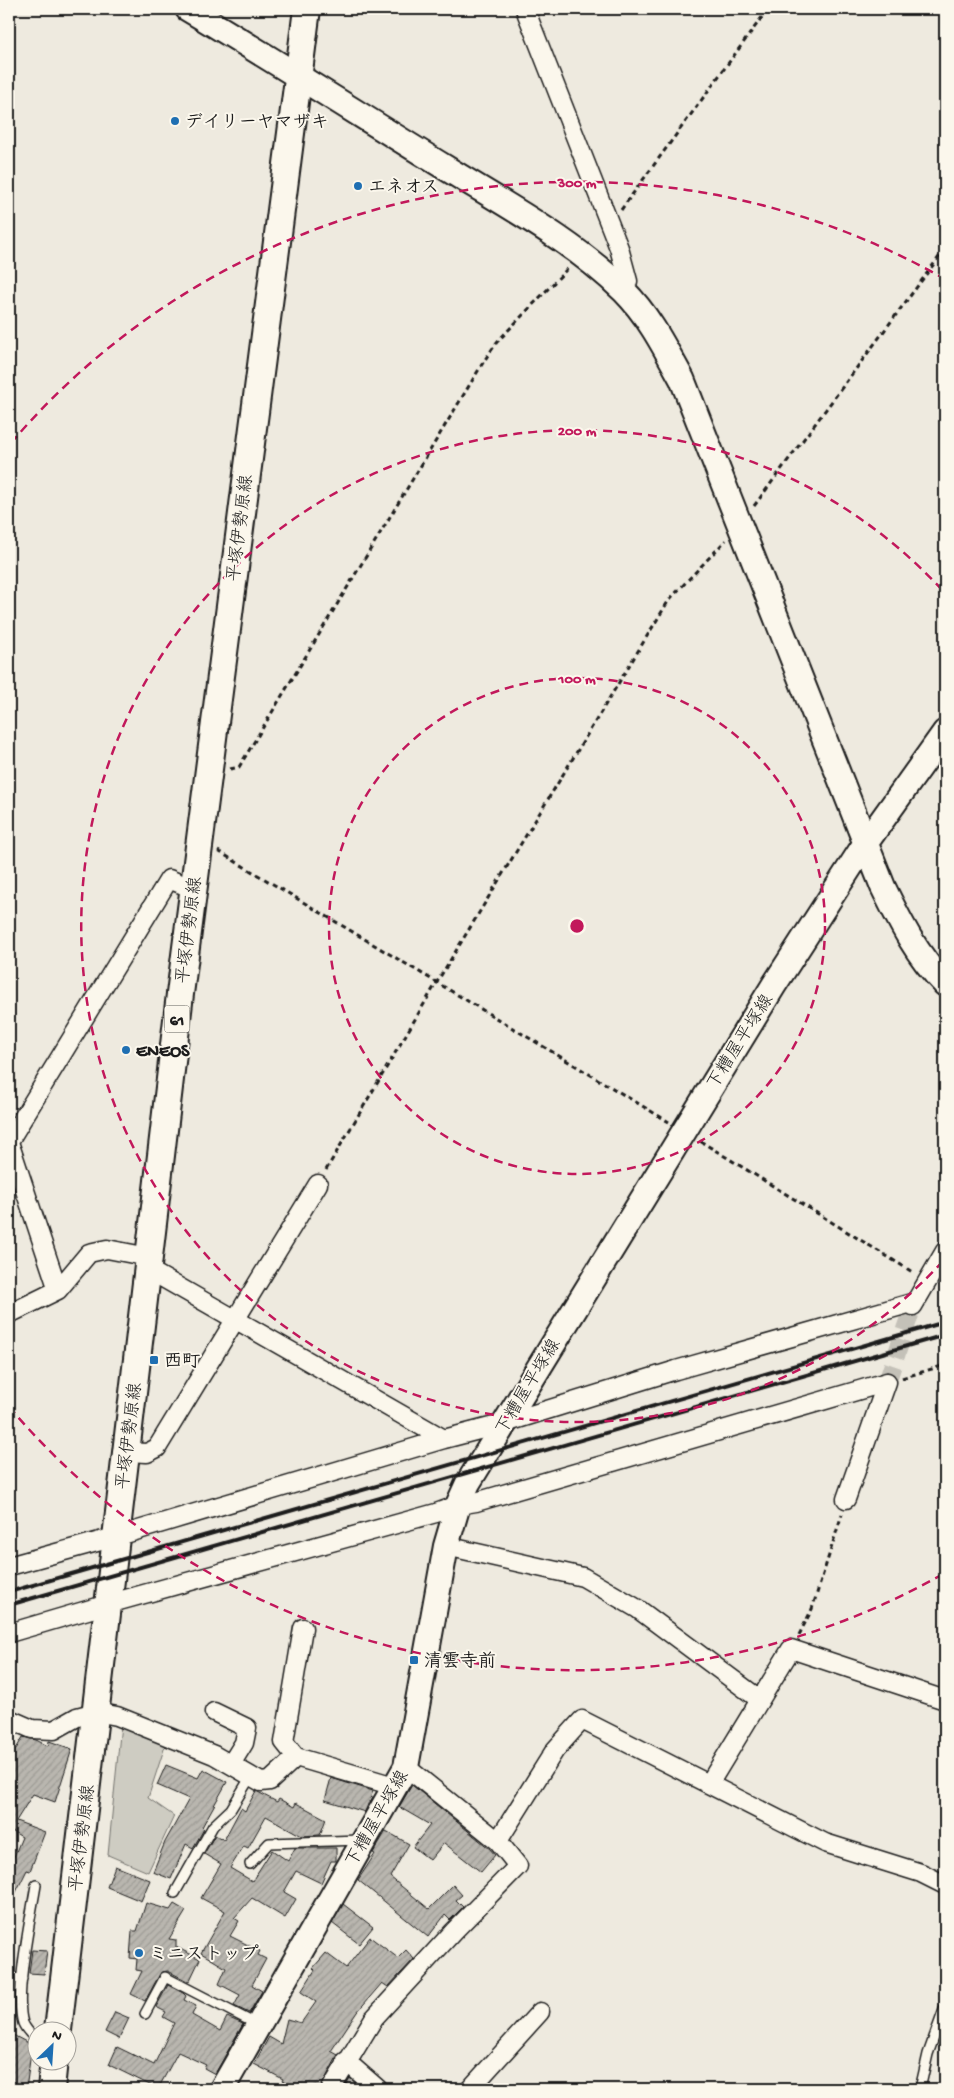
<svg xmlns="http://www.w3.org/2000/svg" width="954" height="2098" font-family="'Gochi Hand','Klee One',sans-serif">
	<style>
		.garden { fill: #ceccc2; stroke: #75746f }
		.building { fill: url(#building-hatch); stroke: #1c1c1c }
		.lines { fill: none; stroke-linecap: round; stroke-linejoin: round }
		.street-tunnel { stroke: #c4c1b8; stroke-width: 18; stroke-dasharray: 18 9; stroke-linecap: butt }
		.lane-casing { stroke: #1c1c1c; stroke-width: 12 }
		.street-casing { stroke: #1c1c1c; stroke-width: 21 }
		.secondary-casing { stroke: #1c1c1c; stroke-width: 28 }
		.primary-casing { stroke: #1c1c1c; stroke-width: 30 }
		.path { stroke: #1c1c1c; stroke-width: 3; stroke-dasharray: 5 4; stroke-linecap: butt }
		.lane { stroke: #fbf7ec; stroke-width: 9 }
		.street { stroke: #fbf7ec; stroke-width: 18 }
		.secondary { stroke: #fbf7ec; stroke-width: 24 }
		.primary { stroke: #fbf7ec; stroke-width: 26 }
		.rail { stroke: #1c1c1c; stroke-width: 4 }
		.ring { fill: none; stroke: #c2185b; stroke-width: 2.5; stroke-dasharray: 9 6 }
		.poi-dot { fill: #1f6fb2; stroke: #fbf7ec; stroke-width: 2 }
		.labels { text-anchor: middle; stroke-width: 4; stroke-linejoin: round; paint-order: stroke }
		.shield { fill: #fbf7ec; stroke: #5f5e5a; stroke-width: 1 }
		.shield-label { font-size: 16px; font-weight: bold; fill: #1c1c1c }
		.poi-label { font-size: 18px; font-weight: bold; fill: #1c1c1c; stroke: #fbf7ec; text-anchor: start }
		.street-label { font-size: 18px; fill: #1c1c1c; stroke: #fbf7ec }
		.centre { fill: #c2185b; stroke: #fbf7ec; stroke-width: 2.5 }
		.ring-label { font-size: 15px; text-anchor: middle; font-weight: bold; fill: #c2185b; stroke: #fbf7ec; stroke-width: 4; stroke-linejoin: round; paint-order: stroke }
	</style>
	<defs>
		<pattern id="building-hatch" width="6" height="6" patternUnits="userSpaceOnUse" patternTransform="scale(1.25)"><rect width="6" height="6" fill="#b9b6af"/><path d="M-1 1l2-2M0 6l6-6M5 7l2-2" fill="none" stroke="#9e9c96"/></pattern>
	</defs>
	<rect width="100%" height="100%" fill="#eeeadf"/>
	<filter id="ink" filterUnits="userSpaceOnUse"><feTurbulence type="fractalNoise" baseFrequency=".02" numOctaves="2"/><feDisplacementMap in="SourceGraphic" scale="10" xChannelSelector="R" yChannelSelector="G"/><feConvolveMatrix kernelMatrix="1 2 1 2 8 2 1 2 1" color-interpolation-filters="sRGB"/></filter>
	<g filter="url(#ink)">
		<path class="garden" d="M121,1724L166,1743L148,1798L174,1816L148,1872L108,1855Z"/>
		<path class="building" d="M23,1737L36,1740L48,1746L49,1741L72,1749L55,1802L33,1794L16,1821L45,1832L30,1871L27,1870L9,1906V1869L22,1837L10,1830L9,1832V1761Z
			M166,1765L198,1778L203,1769L227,1782L202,1827L204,1829L193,1848L186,1844L171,1879L153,1872L165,1842L189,1799L157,1785Z
			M331,1778L373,1791L365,1812L325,1800Z
			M412,1785L490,1849L495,1855L481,1872L444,1843L430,1860L413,1847L430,1825L399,1807Z
			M256,1791L277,1802L279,1799L294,1807L296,1803L326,1819L320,1835L302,1836L266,1816L248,1848L244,1846L230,1868L252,1881L272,1850L288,1861L295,1848H336V1861H331L321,1883L296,1871L284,1892L296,1899L285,1918L252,1898L234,1918L239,1921L230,1936L260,1951L258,1955L266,1959L252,1985L262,1991L249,2013L234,2006L240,1995L219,1984L226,1968L201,1953L225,1911L201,1898L221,1864L204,1854L215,1835L224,1840L241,1808L245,1811Z
			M386,1831L409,1844L390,1877L429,1909L453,1885L462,1895L456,1900L463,1907L450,1920L445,1915L428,1937L358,1880L375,1854L373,1853Z
			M115,1866L150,1880L141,1901L107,1887Z
			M146,1903L170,1910L174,1904L186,1911L169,1939L176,1940V1947L200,1959L189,1982L168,1971L161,1972L145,2001L131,1994L142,1971L136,1970L137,1959L130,1958L132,1931H137Z
			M343,1904L373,1927L359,1944L332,1923Z
			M370,1937L398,1958L406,1950L414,1959L388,1987L382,1983L357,2012L331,2051L338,2055L320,2089H283L286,2083L282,2081L283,2079L254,2064L269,2037L281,2044L287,2019L301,2023L316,2002L301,1992L315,1970L313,1968L326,1953L346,1968Z
			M32,1950L47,1951L44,1974L29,1973Z
			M168,1985L183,1993L186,1996L184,2000L196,2006L192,2015L220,2031L227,2017L243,2024L215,2074L204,2068L206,2065L178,2052L158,2089L109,2065L117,2047L154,2065L174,2023L163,2017L166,2012L156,2007Z
			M115,2012L129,2018L119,2039L105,2032Z
			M9,2033L32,2045L26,2089H9Z
			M350,2078L362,2089H343Z"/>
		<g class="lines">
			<path class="street-tunnel" d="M887,1382L913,1306"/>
			<g class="lane-casing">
				<path id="lane" d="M250,1864L269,1843L361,1840
					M36,1885C31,1916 14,1996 23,2023C25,2028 33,2038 38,2040
					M175,1893L213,1826L231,1809L251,1776
					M9,1978L22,1979
					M145,2014L165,1977L258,2025
					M920,2089L928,2054L945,2007"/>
			</g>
			<g class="street-casing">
				<path id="street" d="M525,9L619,248L628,281L624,291
					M9,1141L169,879L193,889
					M9,1142L58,1290
					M149,1270L444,1439
					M913,1306L945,1251
					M9,1314L58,1290L89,1253L107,1249L149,1257
					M125,1452L147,1453L157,1448L318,1184
					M846,1499L887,1382
					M446,1546L583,1577L638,1609L759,1699
					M9,1566L115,1537L444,1439L502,1424L676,1370L915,1302
					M9,1633L108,1604L436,1513L458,1505L476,1502L887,1382
					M214,1712L247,1728L244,1743L231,1764
					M9,1719L32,1729L54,1730L77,1717L96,1712L117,1716L214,1755L261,1782L270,1781L296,1757L394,1786
					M296,1757L284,1742L303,1628
					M709,1784L791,1649L945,1700
					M498,1841L555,1750L582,1720L825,1843L921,1873L945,1885
					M346,2061L378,2089
					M331,2089L374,2018L454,1931L518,1866L498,1841L406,1767
					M470,2089L540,2012"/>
			</g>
			<g class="secondary-casing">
				<path id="secondary" d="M188,9C275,61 360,115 446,168C507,206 572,240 624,291C649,316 665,348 682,379L883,887C900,922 917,956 945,984
					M222,2089L406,1767L446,1546L458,1505L468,1483L774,985L865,844L945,732"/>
			</g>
			<g class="primary-casing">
				<path id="primary" d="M58,2030L180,994L307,9
					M51,2089L54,2060"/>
			</g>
			<path class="path" d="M621,210L768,9
				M754,506L945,249
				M230,769L239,767L484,361L497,342L568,268
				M218,851L669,1122
				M700,1141L914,1273
				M326,1170L437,982L669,600L726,540
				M902,1378L945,1365
				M799,1635L812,1609L842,1514"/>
			<use href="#lane" class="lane"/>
			<use href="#street" class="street"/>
			<use href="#secondary" class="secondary"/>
			<use href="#primary" class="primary"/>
			<path class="rail" d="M9,1592L945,1322
				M9,1605L945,1335"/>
		</g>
	</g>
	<g class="ring">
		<circle cx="577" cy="926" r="248"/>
		<path d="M943 1261A496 496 0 1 1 943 591"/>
		<path d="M943 1574A744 744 0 0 1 11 1409M11 443A744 744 0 0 1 943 278"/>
	</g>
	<g class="poi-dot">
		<circle cx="175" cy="121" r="5"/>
		<circle cx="358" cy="186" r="5"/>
		<circle cx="126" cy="1050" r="5"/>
		<rect x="149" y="1355" width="10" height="10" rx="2.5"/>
		<rect x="409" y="1655" width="10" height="10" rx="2.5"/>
		<circle cx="139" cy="1953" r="5"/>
	</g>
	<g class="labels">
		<rect class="shield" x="164.5" y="1005.5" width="25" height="27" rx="4"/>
		<g class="shield-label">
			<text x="177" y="1025">61</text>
		</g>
		<g class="poi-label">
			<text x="185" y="127">デイリーヤマザキ</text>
			<text x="368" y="192">エネオス</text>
			<text x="136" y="1056">ENEOS</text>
			<text x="164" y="1366">西町</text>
			<text x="424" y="1666">清雲寺前</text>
			<text x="149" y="1959">ミニストップ</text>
		</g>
		<g class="street-label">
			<text transform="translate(239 528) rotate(-83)" y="6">平塚伊勢原線</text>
			<text transform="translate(188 930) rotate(-83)" y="6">平塚伊勢原線</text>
			<text transform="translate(739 1041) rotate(-58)" y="6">下糟屋平塚線</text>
			<text transform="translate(527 1386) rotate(-59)" y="6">下糟屋平塚線</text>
			<text transform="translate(128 1436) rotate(-83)" y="6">平塚伊勢原線</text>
			<text transform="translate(376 1818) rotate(-60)" y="6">下糟屋平塚線</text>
			<text transform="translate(81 1838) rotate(-83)" y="6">平塚伊勢原線</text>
		</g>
	</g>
	<circle cx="577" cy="926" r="8" class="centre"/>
	<g class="ring-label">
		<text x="577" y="187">300 m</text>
		<text x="577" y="435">200 m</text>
		<text x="577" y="683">100 m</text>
	</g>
	<rect width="954" height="2098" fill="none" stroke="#fbf7ec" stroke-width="30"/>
	<rect x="15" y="15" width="924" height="2068" fill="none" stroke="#1c1c1c" stroke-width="2" filter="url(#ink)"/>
	<g transform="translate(52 2046) rotate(25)"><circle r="24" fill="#fbf7ec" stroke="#a29f99"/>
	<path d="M0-4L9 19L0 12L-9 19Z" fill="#1f6fb2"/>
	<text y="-8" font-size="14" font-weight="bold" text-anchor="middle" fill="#1c1c1c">N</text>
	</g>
</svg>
